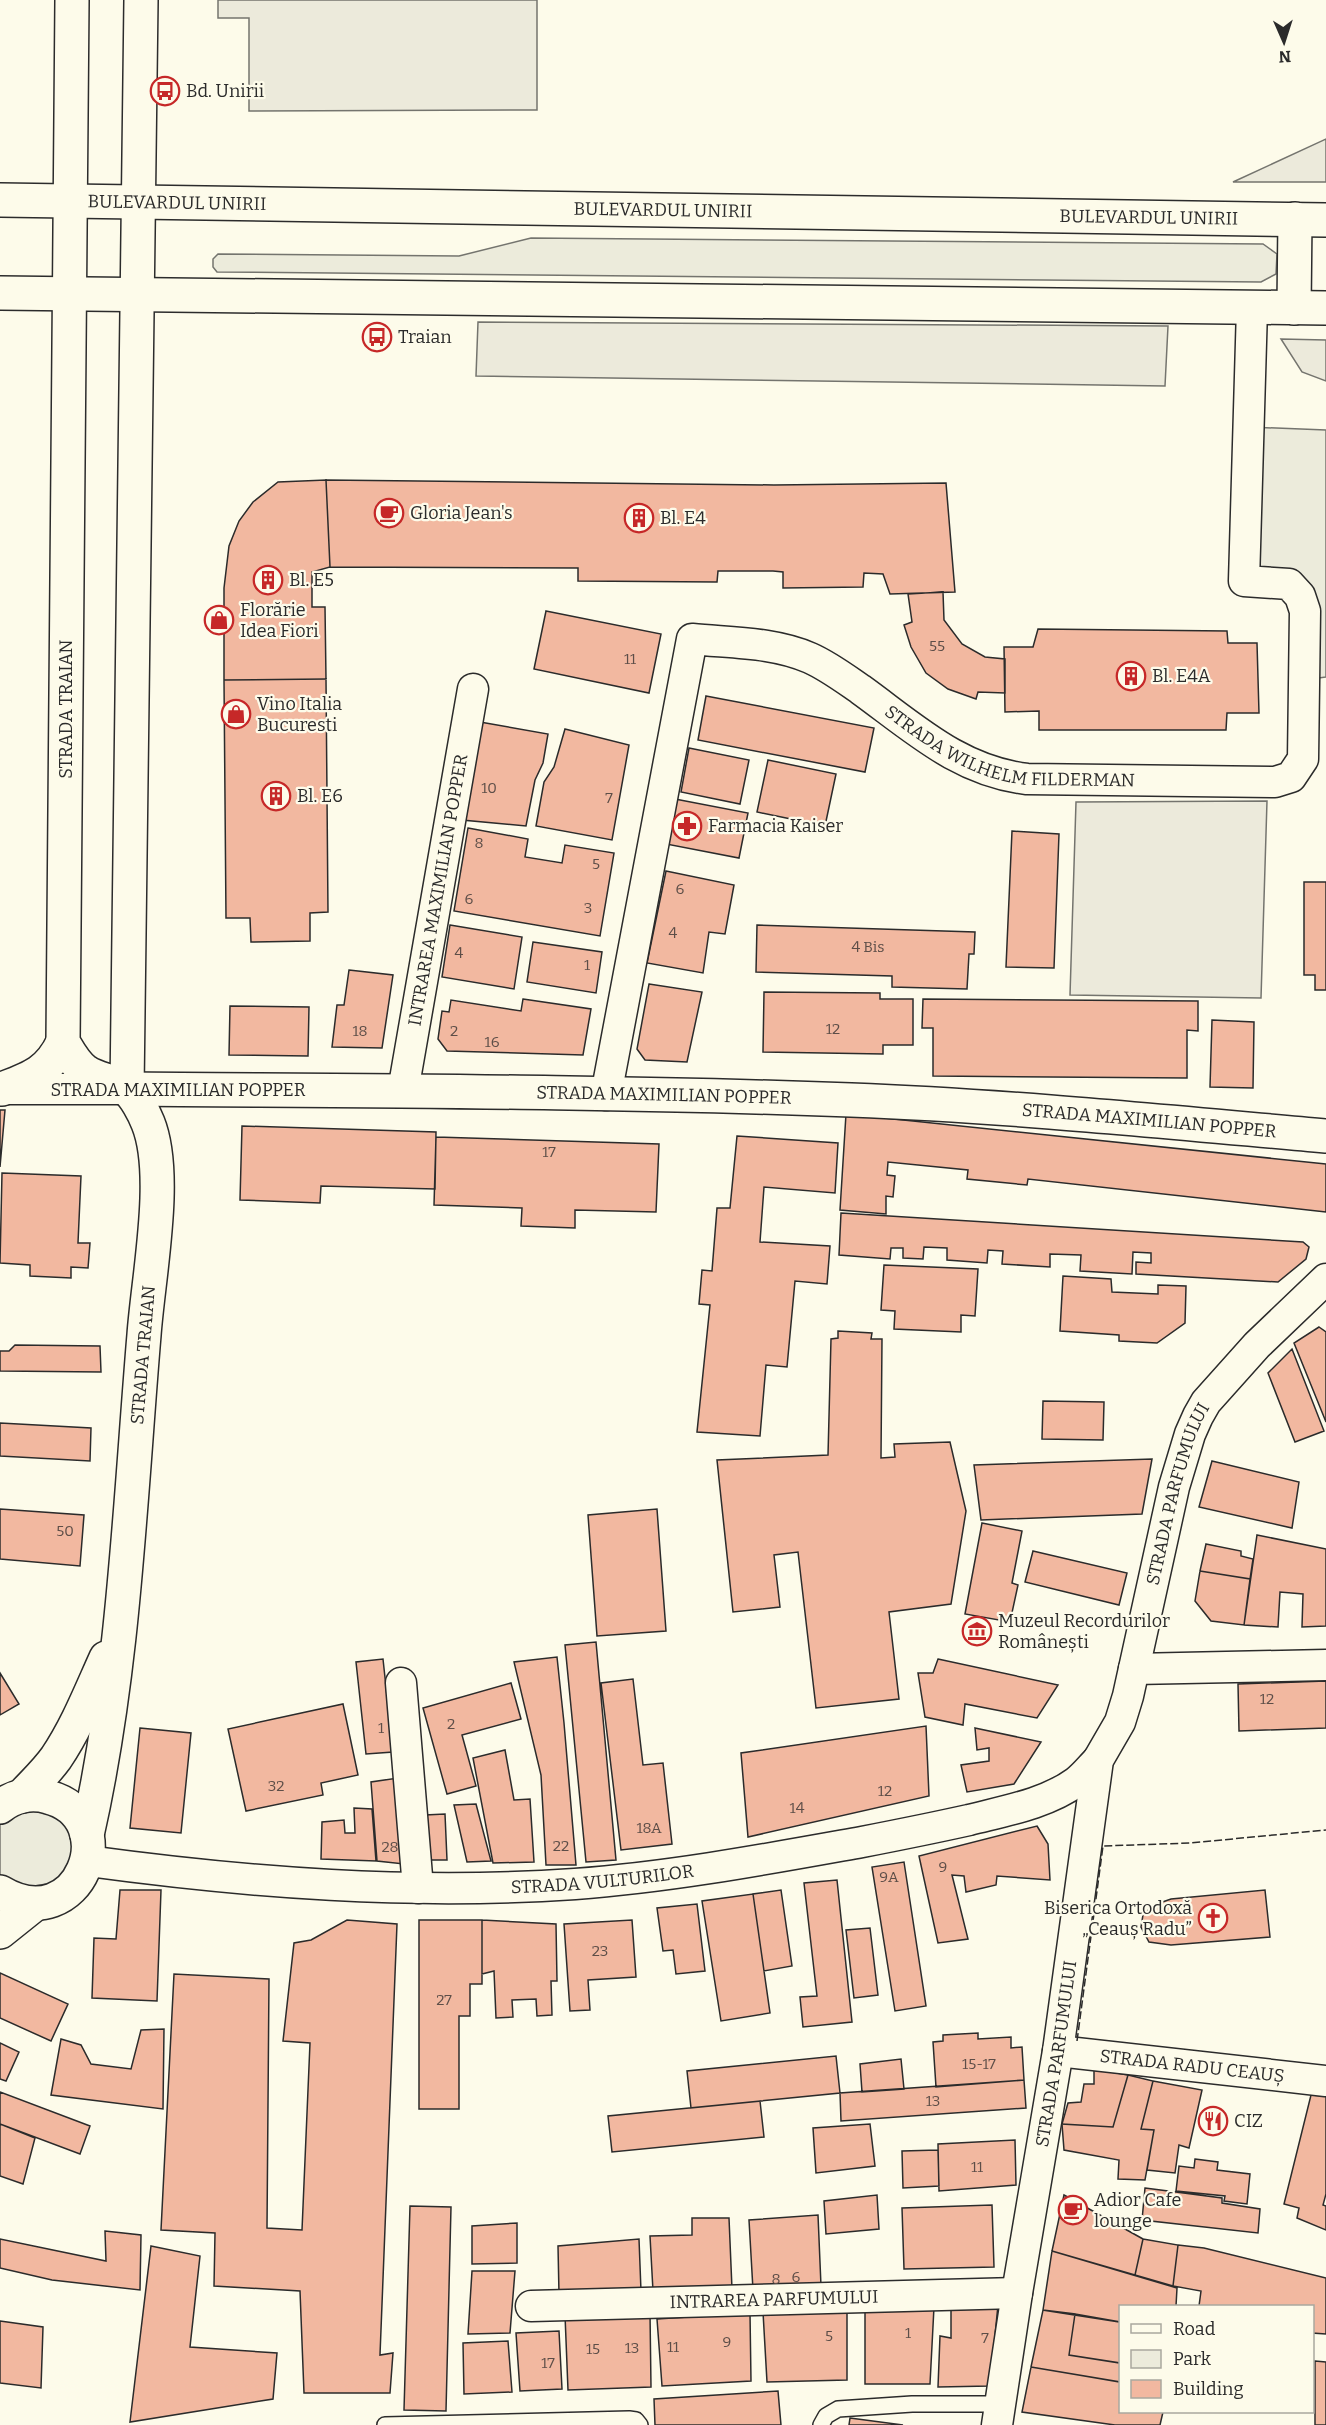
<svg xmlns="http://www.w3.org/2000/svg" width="1326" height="2425" font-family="Bitter,serif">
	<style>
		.green { fill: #ecebdb; stroke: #74746e; stroke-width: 1.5 }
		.parking { fill: #eceadb; stroke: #74746e; stroke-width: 1.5 }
		.building { fill: #f2b8a0; stroke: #2b2b2b; stroke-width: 1.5 }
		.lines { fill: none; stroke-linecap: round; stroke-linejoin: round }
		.lane-casing { stroke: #2b2b2b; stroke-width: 18 }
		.street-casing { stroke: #2b2b2b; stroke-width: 33 }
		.secondary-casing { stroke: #2b2b2b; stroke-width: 36 }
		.primary-casing { stroke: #2b2b2b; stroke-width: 36 }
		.lane { stroke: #fdfbea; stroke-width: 15 }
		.street { stroke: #fdfbea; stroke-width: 30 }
		.secondary { stroke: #fdfbea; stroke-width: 33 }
		.primary { stroke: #fdfbea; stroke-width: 33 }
		.fence { stroke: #2b2b2b; stroke-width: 1.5; stroke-dasharray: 8 3; stroke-linecap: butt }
		.labels { text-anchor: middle; stroke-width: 4.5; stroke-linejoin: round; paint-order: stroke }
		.number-label { font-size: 15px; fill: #5d4e48 }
		.poi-label { font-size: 18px; fill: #2b2b2b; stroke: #fdfbea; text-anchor: start }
		.street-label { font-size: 18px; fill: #2b2b2b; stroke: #fdfbea }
	</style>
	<rect width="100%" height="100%" fill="#fdfbea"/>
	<path class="green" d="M531,238L1263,244L1277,254L1276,274L1261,282L217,272L213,267V259L218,254L459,256Z
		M1249,427L1326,430V677L1304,680L1300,596L1244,581Z
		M0,1807H70L81,1878L0,1892Z"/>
	<path class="parking" d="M218,0H537V110L249,111V18H218Z
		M1326,139V182H1233Z
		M478,322L1168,326L1165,386L476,376Z
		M1281,339L1326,340V381L1302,372Z
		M1267,801L1261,998L1070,995L1076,802Z"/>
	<path class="building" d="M326,480L330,567L312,572V607H325L326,679L224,680V588L229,546L239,521L253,502L278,482Z
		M326,480L774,485L946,483L955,592L890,594L883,574L864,573L863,587L783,588V572L773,571H718L717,582L578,581V568L330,567Z
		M943,592L944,620L962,644L985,657L1005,659V693L978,692L976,699L948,689L926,673L911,647L904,625L912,622L908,594Z
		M546,611L661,634L649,693L534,669Z
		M1038,629L1227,631L1228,643H1257L1259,713H1227L1226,730H1039V711L1005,712L1004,647H1033Z
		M326,679L328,912L310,913V941L251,942L250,918H226L224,680Z
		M706,696L874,728L865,772L698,740Z
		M480,722L548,734L543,763L535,780L526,826L462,820Z
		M565,729L629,745L612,840L536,826L544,782L554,767Z
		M689,748L749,760L740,804L681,792Z
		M768,760L836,774L825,826L757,812Z
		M675,799L748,813L739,858L666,844Z
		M468,828L528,839L525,857L562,863L565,845L614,853L600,936L454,911Z
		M1012,831L1059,834L1054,968L1006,967Z
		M666,871L734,885L725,934L709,932L703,973L647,963Z
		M1304,882H1326V990H1315V975H1304Z
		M450,925L522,937L514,989L442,977Z
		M757,925L975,932L974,954H969L967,989L892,987V976L756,972Z
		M533,942L602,952L596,993L527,982Z
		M349,970L393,975L382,1048L332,1047L337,1005H344Z
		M649,984L702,992L687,1062L645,1060L637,1049Z
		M764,992L880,993V999H913V1045H883V1054L763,1052Z
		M523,999L591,1009L583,1055L447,1051L438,1039L442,1011L449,1012L451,1000L521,1011Z
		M923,999L1198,1001V1031L1187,1030V1078L933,1076V1028H922Z
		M230,1006L309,1007L308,1056L229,1055Z
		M1212,1020L1254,1022L1253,1088L1210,1087Z
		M0,1110H5L0,1167Z
		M846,1114L1326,1164V1212L1028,1179L1027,1185L967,1179L968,1170L888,1162L887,1175L895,1176L893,1197L886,1196V1214L840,1210Z
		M242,1126L436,1132L435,1189L321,1186L320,1203L240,1200Z
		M737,1136L838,1143L835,1193L764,1187L760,1242L830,1246L827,1284L795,1281L787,1367L766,1365L760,1436L697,1432L710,1305L699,1304L702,1270L712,1271L717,1208H730Z
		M436,1137L659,1144L656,1212L575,1210V1228L521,1226L522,1208L434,1205Z
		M2,1173L81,1176L78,1243H90L88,1268L71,1267V1278L30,1276V1265L0,1263Z
		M841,1213L1303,1242L1309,1247L1306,1259L1278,1282L1136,1274V1262L1151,1263V1253L1133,1252L1132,1274L1080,1271L1081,1255L1050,1254V1267L1002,1264L1003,1251L988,1250L987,1263L947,1260V1248L924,1247L923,1259L903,1258V1248H891L890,1259L839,1255Z
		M884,1265L978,1269L975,1316L961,1315V1332L894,1329L895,1311L881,1310Z
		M1063,1276L1111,1279L1112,1292L1158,1294V1285L1186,1286L1185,1323L1157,1343L1119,1341V1335L1060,1331Z
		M1319,1327L1326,1332V1422L1294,1343Z
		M838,1331L872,1333L871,1339H882L881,1458L895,1457L894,1444L950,1442L966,1511L951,1604L889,1612L899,1699L816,1708L798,1552L774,1555L780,1607L733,1612L717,1460L828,1455L831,1339L838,1338Z
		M15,1345L100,1346L101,1372L0,1371V1351H9Z
		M1292,1349L1324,1431L1295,1442L1268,1373Z
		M1043,1401L1104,1402L1103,1440L1042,1439Z
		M0,1423L91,1428L90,1461L0,1456Z
		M1152,1459L1142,1514L981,1520L974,1465Z
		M1212,1461L1299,1482L1292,1528L1199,1507Z
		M0,1509L84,1515L80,1566L0,1559Z
		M657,1509L666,1631L597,1636L588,1515Z
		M982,1523L1022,1531L1012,1583L1018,1585L1010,1622L965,1614Z
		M1257,1535L1326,1549V1626L1302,1627L1303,1594L1280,1592L1278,1627L1244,1625Z
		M1206,1544L1241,1551V1556L1253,1559L1250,1579L1200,1571Z
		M1033,1551L1127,1573L1119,1605L1025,1582Z
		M1200,1571L1250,1579L1244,1625L1211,1621L1195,1601Z
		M596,1642L616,1860L586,1862L565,1645Z
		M557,1657L564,1723L576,1865H546L541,1775L514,1662Z
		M383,1659L393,1752L366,1754L356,1662Z
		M938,1659L1058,1685L1037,1718L965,1704L963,1725L925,1717L918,1673H933Z
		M0,1673L19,1704L0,1715Z
		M633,1679L643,1765L663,1763L672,1844L621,1850L601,1683Z
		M1326,1681V1728L1239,1731L1238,1684Z
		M511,1683L521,1719L462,1735L476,1786L447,1794L423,1708Z
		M343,1704L358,1775L321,1783L323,1795L246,1811L228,1729Z
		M926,1726L929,1796L748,1837L741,1753Z
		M140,1728L191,1733L181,1833L130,1828Z
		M975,1728L1041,1742L1014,1784L967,1792L961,1765L989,1761V1748L977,1750Z
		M505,1750L514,1800L530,1799L534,1862L493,1863L473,1758Z
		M398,1778L404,1864L377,1861L371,1782Z
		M476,1804L491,1861L467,1862L454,1805Z
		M354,1808L372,1809L376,1861L321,1859L322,1822L344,1820L345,1833H355Z
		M445,1814L447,1860H427L425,1815Z
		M1037,1826L1048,1844L1050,1880L997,1876L996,1885L966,1892L964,1876L952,1875L968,1939L938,1943L919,1856Z
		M904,1862L926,2006L895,2011L872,1867Z
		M837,1880L852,2022L803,2027L800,1997L817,1996L804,1883Z
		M120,1890H161L157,2001L92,1998L94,1938L116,1939Z
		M781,1890L792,1966L764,1971L753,1894Z
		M1265,1890L1270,1937L1171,1945L1149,1942L1141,1927L1143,1915L1154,1905L1171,1899Z
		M753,1894L770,2013L721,2021L702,1901Z
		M697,1904L705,1971L676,1974L673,1950L663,1951L657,1908Z
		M347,1920L397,1924L380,2355L393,2353L390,2393H304L300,2291L214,2286L215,2233L161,2230L174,1974L269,1979L267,2228L302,2230L310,2043L283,2041L294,1943L311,1940Z
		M419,1920H482V1984H470V2016H459V2109H419Z
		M482,1920L556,1924L557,1981H551L552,2015L537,2016L536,1999L512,2000L513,2017L496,2018L494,1971L482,1974Z
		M632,1920L636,1977L588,1980L590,2010L570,2011L564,1924Z
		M870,1928L878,1995L854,1998L846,1930Z
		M0,1973L68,2004L51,2041L0,2018Z
		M164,2029L163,2109L51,2095L61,2039L81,2045L91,2064L131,2069L141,2030Z
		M978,2033V2039L1011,2037V2048L1022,2047L1024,2080L936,2087L933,2042L943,2041V2035Z
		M0,2043L19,2052L6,2081L0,2079Z
		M0,2043L19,2052L6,2081L0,2079Z
		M836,2056L840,2093L691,2108L687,2071Z
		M901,2059L904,2089L862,2092L860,2064Z
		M1094,2069L1128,2075L1113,2127L1062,2124L1068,2103L1081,2102L1084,2084H1094Z
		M1128,2075L1153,2081L1141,2129L1154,2130L1145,2180L1118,2179L1119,2160L1064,2150L1062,2124L1113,2127Z
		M1024,2080L1026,2108L841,2121L840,2093Z
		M1153,2081L1202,2090L1189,2148L1179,2145L1175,2173L1147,2170L1154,2130L1141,2129Z
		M0,2092L90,2126L80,2154L0,2124Z
		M1311,2095L1326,2096V2194L1323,2205L1326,2206V2230L1297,2218L1299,2208L1284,2204Z
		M760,2101L764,2137L612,2152L608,2116Z
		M0,2124L35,2138L23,2184L0,2176Z
		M870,2124L875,2166L816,2173L813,2128Z
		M1015,2140L1016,2185L939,2191L938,2144Z
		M938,2150L939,2186L903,2188L902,2151Z
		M1195,2159L1218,2162L1217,2170L1250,2174L1247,2204L1224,2201L1225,2196L1176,2191L1179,2166L1194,2168Z
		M1145,2188L1222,2198V2203L1260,2209L1258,2233L1142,2220Z
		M877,2195L879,2229L826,2234L824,2201Z
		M1064,2195L1143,2239L1135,2275L1052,2251Z
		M992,2205L994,2267L904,2269L902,2208Z
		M410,2206L451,2207L446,2411L404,2410Z
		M818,2215L821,2286L753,2290L749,2220Z
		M692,2218H729L732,2289L653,2291L650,2236L692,2235Z
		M517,2223V2263L472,2264V2226Z
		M105,2231L141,2235L140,2290L52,2280L0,2268V2239L106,2261Z
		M639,2239L641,2291L559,2294L558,2246Z
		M1143,2239L1178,2245L1173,2286L1135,2275Z
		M1178,2245L1204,2248L1326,2278V2334L1312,2333V2306H1199L1201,2291L1173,2286Z
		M151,2246L200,2256L190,2347L277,2353L273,2399L130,2422Z
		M1052,2251L1177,2288L1176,2306H1120V2322L1043,2310Z
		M472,2271H515L510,2333L468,2334Z
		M998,2305L990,2386L938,2387L940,2336L951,2338V2307Z
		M934,2307L930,2384H865V2308Z
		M1043,2310L1075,2314L1069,2355L1120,2363V2382L1031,2367Z
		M847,2311V2380L767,2382L763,2312Z
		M650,2313L651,2387L568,2390L565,2315Z
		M750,2313L751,2381L662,2386L657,2319Z
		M1075,2314L1120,2322V2363L1069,2355Z
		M0,2321L43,2327L41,2388L0,2383Z
		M559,2331L562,2389L520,2391L516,2333Z
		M508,2341L512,2392L464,2394L463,2343Z
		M1315,2361L1326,2362V2425H1315Z
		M1031,2367L1120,2382V2412H1163L1160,2425H1115L1022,2412Z
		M778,2391L781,2425H655L654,2399Z
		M850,2418L903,2425H849Z"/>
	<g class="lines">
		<g class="lane-casing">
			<path id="lane" d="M385,2425L629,2419L636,2420L640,2425
				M821,2425L826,2416L838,2409L912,2404H999"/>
		</g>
		<g class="street-casing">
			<g id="street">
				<path d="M4,1089H124"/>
				<path id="s1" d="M403,1091L473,689"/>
				<path id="s2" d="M606,1095L692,639C731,643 774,642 810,658C828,666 844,678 860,689C914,728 959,771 1027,779L1275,782L1291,777L1303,759L1305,611L1300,596L1289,584L1244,581L1252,308"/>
				<path d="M1134,1669L1326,1665"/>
				<path d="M401,1683L418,1888"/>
				<path id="s3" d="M88,1861C250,1883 411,1895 575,1884C671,1877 767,1859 862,1842C898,1835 933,1828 969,1820C1004,1811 1046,1804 1076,1782C1084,1776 1091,1767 1098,1760"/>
				<path id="s4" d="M1058,2051L1326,2081"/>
				<path id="s5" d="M531,2306L1017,2293"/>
				<path id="s6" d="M997,2425L1017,2293L1058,2051L1098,1760L1120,1722L1128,1696L1174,1487L1190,1434L1198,1416L1206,1402L1257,1345L1326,1279"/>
			</g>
		</g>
		<g class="secondary-casing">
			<g id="secondary">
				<path d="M72,0L63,1042C69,1052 75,1064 85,1071C97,1080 114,1080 126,1089C135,1095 144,1113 148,1123C169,1175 148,1278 144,1335C130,1501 124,1672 87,1835"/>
				<path d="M2,1089C31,1078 49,1072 63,1042"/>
				<path id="s7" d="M127,1089C368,1091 610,1091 851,1100C1009,1106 1168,1122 1326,1136"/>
				<path d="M127,1089L141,0"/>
				<path d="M22,1796C34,1783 46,1772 56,1758C77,1727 91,1691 106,1658"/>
				<path d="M0,1807C13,1796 31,1792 48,1797C126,1817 80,1940 0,1892"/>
				<path d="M0,1932L35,1904"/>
			</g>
		</g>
		<g class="primary-casing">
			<g id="primary">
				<path id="s8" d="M0,200L1326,220"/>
				<path d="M0,293L1326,308"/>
				<path d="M1294,308L1295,219"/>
			</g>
		</g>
		<use href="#lane" class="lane"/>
		<use href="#street" class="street"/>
		<use href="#secondary" class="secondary"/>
		<use href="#primary" class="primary"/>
		<path class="fence" d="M1077,2041L1103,1846L1190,1843L1326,1830"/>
	</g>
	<defs>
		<g id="bus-ring" transform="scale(1.5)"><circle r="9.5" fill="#fdfbea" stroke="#c62828" stroke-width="1.5"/><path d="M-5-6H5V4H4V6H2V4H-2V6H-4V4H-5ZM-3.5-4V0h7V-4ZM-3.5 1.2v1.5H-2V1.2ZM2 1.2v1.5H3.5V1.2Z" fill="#c62828"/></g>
		<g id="cafe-ring" transform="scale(1.5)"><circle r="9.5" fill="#fdfbea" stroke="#c62828" stroke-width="1.5"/><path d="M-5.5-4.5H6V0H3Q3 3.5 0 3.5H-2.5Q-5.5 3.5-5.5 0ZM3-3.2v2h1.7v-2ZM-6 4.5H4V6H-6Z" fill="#c62828"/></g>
		<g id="building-ring" transform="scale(1.5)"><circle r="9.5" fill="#fdfbea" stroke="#c62828" stroke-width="1.5"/><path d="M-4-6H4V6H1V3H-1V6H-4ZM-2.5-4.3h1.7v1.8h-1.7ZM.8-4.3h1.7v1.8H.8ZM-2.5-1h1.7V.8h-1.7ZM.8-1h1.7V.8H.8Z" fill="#c62828"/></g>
		<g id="shop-ring" transform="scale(1.5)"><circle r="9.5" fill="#fdfbea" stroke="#c62828" stroke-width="1.5"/><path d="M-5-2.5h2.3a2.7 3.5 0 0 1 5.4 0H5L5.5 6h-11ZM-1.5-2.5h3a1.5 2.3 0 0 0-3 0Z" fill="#c62828"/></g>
		<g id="pharmacy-ring" transform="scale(1.5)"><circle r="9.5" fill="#fdfbea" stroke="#c62828" stroke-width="1.5"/><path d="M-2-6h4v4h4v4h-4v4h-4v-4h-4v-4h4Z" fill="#c62828"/></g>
		<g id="museum-ring" transform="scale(1.5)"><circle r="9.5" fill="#fdfbea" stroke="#c62828" stroke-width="1.5"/><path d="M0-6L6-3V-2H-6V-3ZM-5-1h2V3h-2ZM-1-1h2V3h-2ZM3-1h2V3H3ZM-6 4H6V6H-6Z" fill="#c62828"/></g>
		<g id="church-ring" transform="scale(1.5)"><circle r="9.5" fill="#fdfbea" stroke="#c62828" stroke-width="1.5"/><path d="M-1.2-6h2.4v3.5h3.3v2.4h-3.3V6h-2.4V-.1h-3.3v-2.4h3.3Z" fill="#c62828"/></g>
		<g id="restaurant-ring" transform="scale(1.5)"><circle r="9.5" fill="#fdfbea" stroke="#c62828" stroke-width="1.5"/><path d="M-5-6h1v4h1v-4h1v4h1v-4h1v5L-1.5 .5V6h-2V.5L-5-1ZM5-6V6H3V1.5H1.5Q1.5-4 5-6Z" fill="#c62828"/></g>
	</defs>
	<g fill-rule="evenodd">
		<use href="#bus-ring" x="165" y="91"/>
		<use href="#bus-ring" x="377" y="337"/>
		<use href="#cafe-ring" x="389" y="513"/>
		<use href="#building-ring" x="639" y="518"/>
		<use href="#building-ring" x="268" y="580"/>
		<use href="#shop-ring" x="219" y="620"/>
		<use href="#building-ring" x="1131" y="676"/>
		<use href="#shop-ring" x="236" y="714"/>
		<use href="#building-ring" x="276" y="796"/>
		<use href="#pharmacy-ring" x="687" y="826"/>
		<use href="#museum-ring" x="977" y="1631"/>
		<use href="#church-ring" x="1213" y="1918"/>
		<use href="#restaurant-ring" x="1213" y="2121"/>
		<use href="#cafe-ring" x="1073" y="2210"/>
	</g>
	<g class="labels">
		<g class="number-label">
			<text x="937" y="651">55</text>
			<text x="630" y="664">11</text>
			<text x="489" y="793">10</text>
			<text x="609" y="803">7</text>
			<text x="479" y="848">8</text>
			<text x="596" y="869">5</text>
			<text x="680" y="894">6</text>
			<text x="469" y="904">6</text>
			<text x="588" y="913">3</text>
			<text x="673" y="938">4</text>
			<text x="868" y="952">4 Bis</text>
			<text x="459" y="958">4</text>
			<text x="587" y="970">1</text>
			<text x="833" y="1034">12</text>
			<text x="360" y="1036">18</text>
			<text x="454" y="1036">2</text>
			<text x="492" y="1047">16</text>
			<text x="549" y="1157">17</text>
			<text x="65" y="1536">50</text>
			<text x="1267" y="1704">12</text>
			<text x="451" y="1729">2</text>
			<text x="381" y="1733">1</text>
			<text x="276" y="1791">32</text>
			<text x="885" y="1796">12</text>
			<text x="797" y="1813">14</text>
			<text x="649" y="1833">18A</text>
			<text x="561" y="1851">22</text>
			<text x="390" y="1852">28</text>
			<text x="943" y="1872">9</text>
			<text x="889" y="1882">9A</text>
			<text x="600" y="1956">23</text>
			<text x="444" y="2005">27</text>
			<text x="979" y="2069">15-17</text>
			<text x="933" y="2106">13</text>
			<text x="977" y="2172">11</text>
			<text x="796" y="2282">6</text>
			<text x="776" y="2284">8</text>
			<text x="908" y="2338">1</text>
			<text x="829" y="2341">5</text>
			<text x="985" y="2343">7</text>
			<text x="727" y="2347">9</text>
			<text x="673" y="2352">11</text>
			<text x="632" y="2353">13</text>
			<text x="593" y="2354">15</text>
			<text x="548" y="2368">17</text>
		</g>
		<g class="poi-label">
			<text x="186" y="97">Bd. Unirii</text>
			<text x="398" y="343">Traian</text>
			<text x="410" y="519">Gloria Jean's</text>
			<text x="660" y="524">Bl. E4</text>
			<text x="289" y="586">Bl. E5</text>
			<text x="240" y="616">Florărie<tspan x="240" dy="21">Idea Fiori</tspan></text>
			<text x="1152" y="682">Bl. E4A</text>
			<text x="257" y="710">Vino Italia<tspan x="257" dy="21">Bucuresti</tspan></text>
			<text x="297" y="802">Bl. E6</text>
			<text x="708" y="832">Farmacia Kaiser</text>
			<text x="998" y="1627">Muzeul Recordurilor<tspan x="998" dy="21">Românești</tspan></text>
			<text x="1192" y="1914" text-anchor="end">Biserica Ortodoxă<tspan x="1192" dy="21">„Ceauș Radu”</tspan></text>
			<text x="1234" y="2127">CIZ</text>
			<text x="1094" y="2206">Adior Cafe<tspan x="1094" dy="21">lounge</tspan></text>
		</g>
		<g class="street-label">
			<text dy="6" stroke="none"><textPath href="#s8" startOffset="177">BULEVARDUL UNIRII</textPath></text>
			<text dy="6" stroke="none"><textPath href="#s8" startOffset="663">BULEVARDUL UNIRII</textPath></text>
			<text dy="6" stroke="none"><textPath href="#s8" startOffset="1149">BULEVARDUL UNIRII</textPath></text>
			<text transform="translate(66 709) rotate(-90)" y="6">STRADA TRAIAN</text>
			<text dy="6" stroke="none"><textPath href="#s2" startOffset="810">STRADA WILHELM FILDERMAN</textPath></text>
			<text dy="6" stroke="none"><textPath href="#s1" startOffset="204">INTRAREA MAXIMILIAN POPPER</textPath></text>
			<text x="178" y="1096">STRADA MAXIMILIAN POPPER</text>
			<text dy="6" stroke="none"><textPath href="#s7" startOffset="537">STRADA MAXIMILIAN POPPER</textPath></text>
			<text dy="6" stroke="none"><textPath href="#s7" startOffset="1023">STRADA MAXIMILIAN POPPER</textPath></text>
			<text transform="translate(143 1355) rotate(-85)" y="6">STRADA TRAIAN</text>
			<text dy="6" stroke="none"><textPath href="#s6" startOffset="952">STRADA PARFUMULUI</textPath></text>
			<text dy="6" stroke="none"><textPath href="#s3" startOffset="516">STRADA VULTURILOR</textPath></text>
			<text dy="6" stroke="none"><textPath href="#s6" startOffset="376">STRADA PARFUMULUI</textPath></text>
			<text dy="6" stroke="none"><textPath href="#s4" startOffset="135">STRADA RADU CEAUȘ</textPath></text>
			<text dy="6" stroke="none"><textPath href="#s5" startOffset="243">INTRAREA PARFUMULUI</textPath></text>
		</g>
	</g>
	<rect x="1119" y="2305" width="195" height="108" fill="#fdfbea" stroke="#a9a89e" stroke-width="1.5"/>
	<rect x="1131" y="2324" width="30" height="9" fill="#fdfbea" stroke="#a9a89e" stroke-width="1.5"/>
	<text x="1173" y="2335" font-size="18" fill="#2b2b2b">Road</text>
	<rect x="1131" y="2350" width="30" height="18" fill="#ecebdb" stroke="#a9a89e" stroke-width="1.5"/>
	<text x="1173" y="2365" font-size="18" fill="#2b2b2b">Park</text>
	<rect x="1131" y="2380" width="30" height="18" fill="#f2b8a0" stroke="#a9a89e" stroke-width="1.5"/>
	<text x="1173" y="2395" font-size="18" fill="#2b2b2b">Building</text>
	<g transform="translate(1284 42) rotate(177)" stroke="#fdfbea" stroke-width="4.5" paint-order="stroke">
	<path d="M0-4.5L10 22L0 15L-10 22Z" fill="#2b2b2b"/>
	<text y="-9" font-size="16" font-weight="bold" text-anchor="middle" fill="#2b2b2b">N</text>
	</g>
</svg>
